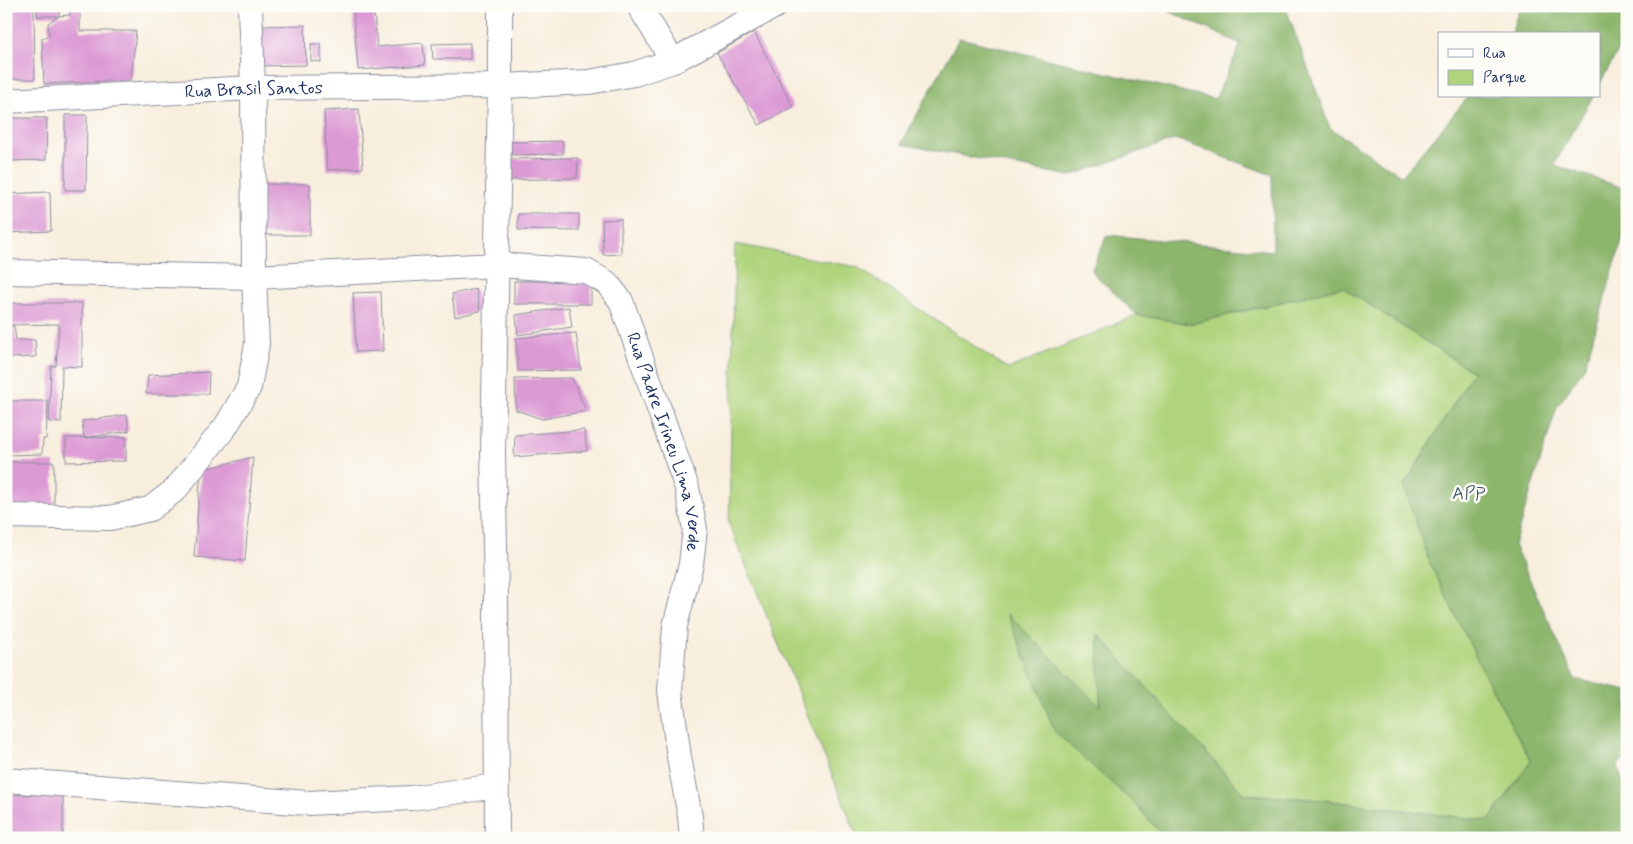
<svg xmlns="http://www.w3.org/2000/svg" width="1633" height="844" font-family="Mynerve,sans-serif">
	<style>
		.green { fill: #b0d47d; stroke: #66826e }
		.forest { fill: #8cb66c; stroke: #547265 }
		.building { fill: #dc9ad4 }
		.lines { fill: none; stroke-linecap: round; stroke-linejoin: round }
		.street-casing { stroke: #8a8e9e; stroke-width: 26 }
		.street { stroke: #fff; stroke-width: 24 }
		.labels { text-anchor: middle; stroke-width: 5; stroke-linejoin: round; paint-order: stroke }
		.street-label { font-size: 18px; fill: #1b2f5e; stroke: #fdfcf7 }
		.park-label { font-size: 18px; fill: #405866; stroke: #fdfcf7 }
	</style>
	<rect width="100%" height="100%" fill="#fdfcf7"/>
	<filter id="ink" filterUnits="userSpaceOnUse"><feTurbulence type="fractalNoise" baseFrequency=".02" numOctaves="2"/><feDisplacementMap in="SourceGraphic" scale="10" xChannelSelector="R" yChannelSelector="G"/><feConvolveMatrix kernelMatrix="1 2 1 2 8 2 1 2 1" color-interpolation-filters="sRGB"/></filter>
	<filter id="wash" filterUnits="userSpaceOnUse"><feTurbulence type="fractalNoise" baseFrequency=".0096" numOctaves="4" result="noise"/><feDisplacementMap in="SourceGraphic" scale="20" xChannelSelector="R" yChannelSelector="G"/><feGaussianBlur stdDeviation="1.12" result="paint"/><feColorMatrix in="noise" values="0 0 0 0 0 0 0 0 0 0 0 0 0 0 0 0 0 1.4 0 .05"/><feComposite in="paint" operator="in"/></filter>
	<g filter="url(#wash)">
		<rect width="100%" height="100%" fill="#f8eedd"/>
		<path class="green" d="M735,244L857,267L1008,369L1137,315L1191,324L1342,287L1473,372L1404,486L1490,685L1531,761L1489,821L1323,800L1244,794L1098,635L1101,707L1137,806L1165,838H858L729,524Z"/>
		<path class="forest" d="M1157,6H1285L1330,128L1402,176L1469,96H1593L1554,165L1627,189V224L1584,368L1557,407L1514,545L1575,679L1627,691V759L1617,764L1627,794V838H1165L1137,806L1055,732L1007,613L1100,706L1098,634L1244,794L1323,800L1489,821L1531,761L1490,685L1430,564L1404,486L1473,372L1342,287L1191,324L1137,315L1091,271L1107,235L1273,251L1272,175L1176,139L1070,176L901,144L959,38L1215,99L1241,44Z
			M1520,6H1627V36L1599,85V34H1511Z"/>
		<g id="blocks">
			<path class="building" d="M6,6H34L35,79H6Z
				M37,6H60L59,16L70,15V6H80V31H136L131,80L44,84L42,38L49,36L48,23L59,16H37Z
				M395,6H467V8L395,9Z
				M374,11L377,47L423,43L425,65L358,70L353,12Z
				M305,25L306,65L258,66L257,26Z
				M754,32L793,107L759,125L717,53Z
				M470,43V59H433L432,44Z
				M311,44H321V62L311,61Z
				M359,109L363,168L327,170L324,111Z
				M65,115H87L86,190H65Z
				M6,118H47L46,160L6,161Z
				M563,141V154L510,155V142Z
				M578,158L577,178L509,180L508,159Z
				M260,184H310V235H260Z
				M50,192L51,231L6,233V194Z
				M518,214H579V231L518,230Z
				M621,219V254L603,255L602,220Z
				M514,281H591V304H514Z
				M476,289L480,311L455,317L452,294Z
				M381,292L383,351L356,352L353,293Z
				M6,303H82V367L62,366L61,423L49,422L51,366H56L59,324L6,325Z
				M569,307L572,327L518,335L516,315Z
				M6,325L14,326L16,340H35L36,357L6,358Z
				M576,333L581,370L518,371L516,338Z
				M209,372L208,394H146L148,375Z
				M572,378L586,411L542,419L516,410L515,379Z
				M6,401H48L46,439H43L42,454L6,455Z
				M127,415L129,431L84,438L82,421Z
				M584,430L587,451L514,457L515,435Z
				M126,437V461L66,462V438Z
				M253,457L245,561L194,557L201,470Z
				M6,462H54V509H6Z
				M63,794V838H6V795Z"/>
		</g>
	</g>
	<g filter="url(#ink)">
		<use href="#blocks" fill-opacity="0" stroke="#8a8e9e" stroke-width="1"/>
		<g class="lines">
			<g class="street-casing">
				<g id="street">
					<path d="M639,6L673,61"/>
					<path id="s1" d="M6,101L253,88L500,86L589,82L634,74L673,61L775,6"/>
					<path id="s2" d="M6,272L254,277L497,265L586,271L607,283L621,301L687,488L695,529L691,564L675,626L670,691L679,757L690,817L692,838"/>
					<path d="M6,516L110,518L150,509L175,490L226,426L249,387L257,344L254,277L253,88L250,6"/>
					<path d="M6,780L308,803L411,798L496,786"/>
					<path d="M497,838L496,592L493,453L500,86V6"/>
				</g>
			</g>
			<use href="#street" class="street"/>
		</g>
	</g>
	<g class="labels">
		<g class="street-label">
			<text dy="6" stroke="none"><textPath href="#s1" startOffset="248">Rua Brasil Santos</textPath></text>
			<text dy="6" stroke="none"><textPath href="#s2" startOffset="776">Rua Padre Irineu Lima Verde</textPath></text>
		</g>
		<g class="park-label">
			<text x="1469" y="499">APP</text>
		</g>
	</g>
	<rect width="1633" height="844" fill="none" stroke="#fdfcf7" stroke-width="25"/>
	<rect x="1438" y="32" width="162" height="65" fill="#fdfcf7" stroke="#a3aaba"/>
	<rect x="1448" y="49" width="25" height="8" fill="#ffffff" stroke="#a3aaba"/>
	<text x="1483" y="58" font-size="15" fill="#1b2f5e">Rua</text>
	<rect x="1448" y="70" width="25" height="15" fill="#b0d47d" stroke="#a3aaba"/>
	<text x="1483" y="82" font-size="15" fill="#1b2f5e">Parque</text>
</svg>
